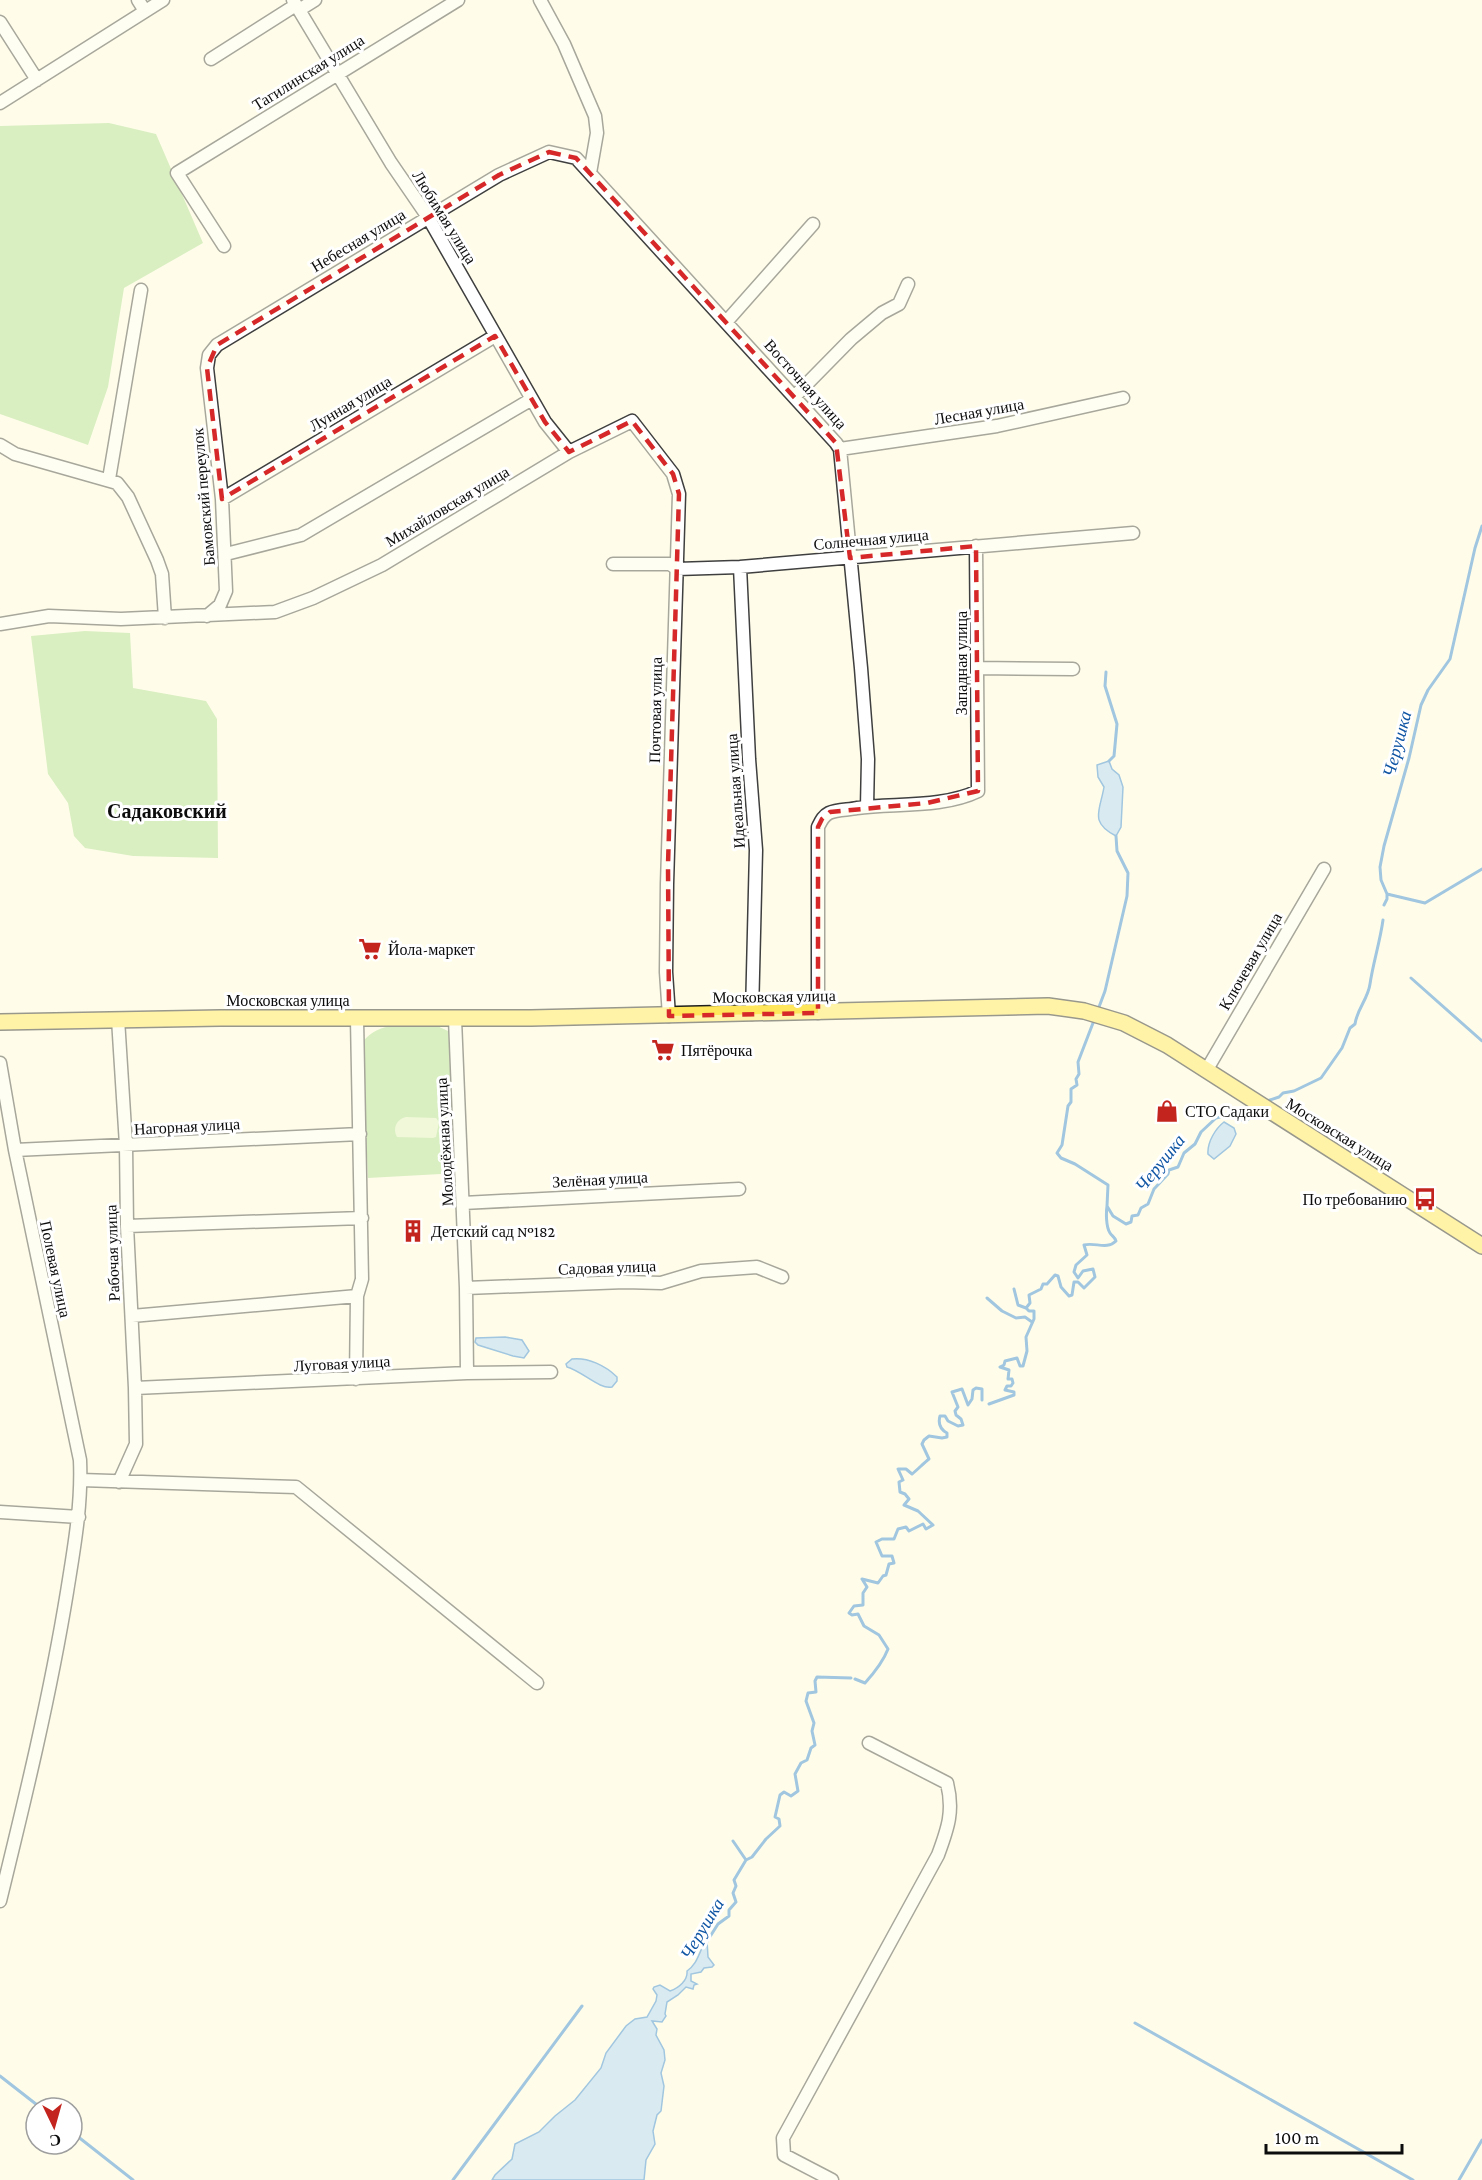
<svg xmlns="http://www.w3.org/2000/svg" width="1482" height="2180" font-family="'Crimson Pro',serif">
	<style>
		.forest { fill: #acdd91 }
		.pitch { fill: #def2c5 }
		.water { fill: #acd5f9; stroke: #2f83d4; stroke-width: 1.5 }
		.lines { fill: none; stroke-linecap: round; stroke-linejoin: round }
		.stream { stroke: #2f83d4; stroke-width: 3 }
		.minor-casing { stroke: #3f3f3f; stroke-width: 15 }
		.major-casing { stroke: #1d1d1d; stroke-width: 18 }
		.minor { stroke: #fff; stroke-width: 12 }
		.major { stroke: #ffe65a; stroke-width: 15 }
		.marked { fill: none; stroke: #d62828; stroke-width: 4.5; stroke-dasharray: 12 8; stroke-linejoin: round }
		.labels { text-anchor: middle; stroke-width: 6; stroke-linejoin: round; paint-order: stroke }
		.street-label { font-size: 16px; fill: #0c0c0c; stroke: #fff }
		.poi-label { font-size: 16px; fill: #0c0c0c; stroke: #fff; text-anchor: start }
		.water-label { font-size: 18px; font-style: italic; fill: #0f55a4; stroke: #fff }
		.quarter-label { font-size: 20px; font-weight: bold; fill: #0c0c0c; stroke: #fff }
	</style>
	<rect width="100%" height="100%" fill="#fffdea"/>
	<path class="forest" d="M109,123L156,134L203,243L124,288L108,387L88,445L0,414V126Z
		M85,631L130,633L133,688L206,701L217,719L218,858L133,856L85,848L74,836L68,803L48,774L31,636Z
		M435,1025L448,1031L453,1041L459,1173L368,1178L362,1043C379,1020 408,1025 435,1025Z"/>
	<path class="pitch" d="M406,1117L436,1118L439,1122L436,1137L433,1138L397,1137C392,1128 397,1119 406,1117Z"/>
	<path class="water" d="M1109,761L1112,769L1119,775L1123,787L1121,827L1116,836C1089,822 1100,811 1104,787L1098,777L1097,765Z
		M1224,1122L1234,1128L1236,1134L1230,1146L1214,1159L1208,1154C1207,1142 1216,1128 1224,1122Z
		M505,1337L522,1340L529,1351L524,1358L513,1356L478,1345L475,1342L476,1338Z
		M572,1359C588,1357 606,1366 617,1377V1381L612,1387C600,1390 582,1371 567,1367L566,1364Z
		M707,1940L708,1957L714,1965L712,1967L704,1968L701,1972L691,1974V1981L697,1984L694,1985L693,1989L686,1987L678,1995L667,2002L665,2014L666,2016L662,2022L652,2021L657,2029L656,2035L664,2050L665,2060L661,2073L664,2086L661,2111L657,2115L653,2131L655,2144L646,2160L644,2180H492L495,2175L512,2159L515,2144L539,2132L555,2116L575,2100L601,2068L606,2053L626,2026L635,2019L647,2017L656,2001L657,1995L653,1989L654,1987L660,1985L670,1991C679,1988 688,1980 687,1971C699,1963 699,1949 707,1940Z"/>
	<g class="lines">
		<path class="stream" d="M1106,672L1105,686L1117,724L1114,756L1109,761
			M1387,894L1425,903L1482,869
			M1384,905L1387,899V894L1381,880L1380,867L1384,846L1409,758L1421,705L1428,690L1450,659L1475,548L1482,526
			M1411,978L1482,1041
			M1099,1007L1105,991L1127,896L1128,873L1117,851L1116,836
			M1093,1023L1078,1062L1079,1074L1076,1079L1077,1085L1071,1089V1102L1068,1106L1062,1145L1057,1153L1061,1158L1075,1164L1108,1185L1107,1206
			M1267,1101L1279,1097L1283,1093L1294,1091L1321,1078L1342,1048L1350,1028L1355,1024C1357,1009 1368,999 1370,984C1373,963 1380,942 1383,920
			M1014,1289L1018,1305L1026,1308
			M987,1298L1002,1311L1016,1318L1025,1317L1032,1322
			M989,1404L1014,1395V1392L1005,1390L1007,1386H1011L1013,1383L1012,1379H1008L1009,1370L1000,1367L1004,1365L1005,1361L1017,1358L1020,1366H1023L1027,1351L1026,1337L1034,1319V1311H1029L1026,1308L1030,1303L1029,1295L1041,1289L1043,1284H1047L1055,1275L1058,1276L1061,1287L1069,1296L1072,1295L1074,1282H1078L1084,1288L1095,1277L1093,1269L1083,1271L1078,1278L1074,1272L1076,1265L1087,1255L1084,1245C1095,1242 1107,1250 1116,1241C1115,1237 1112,1236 1110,1233C1106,1227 1106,1213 1107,1206L1113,1216L1126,1224L1131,1222L1132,1216L1138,1215L1141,1208L1148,1204L1154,1189L1168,1174L1169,1170L1178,1167L1184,1153L1195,1144L1201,1132L1216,1118L1231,1114L1244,1121L1257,1115
			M855,1679L865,1683C874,1673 883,1662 888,1649L879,1635L864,1626L858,1614L852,1615L849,1613L854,1606L863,1605V1593L867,1587L862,1579L878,1583L883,1576L886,1575L889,1564L894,1563L892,1556H882L876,1542L882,1539H894L898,1529L906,1527L909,1531L923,1524L926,1529L933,1525L918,1511L904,1505L909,1499L905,1494L900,1492L899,1482L903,1480L898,1469H906L912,1474C916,1471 925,1462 929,1459L922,1444L924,1440L929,1436L942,1438L947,1437V1433C940,1429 938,1423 940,1416H945L948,1421L958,1426L963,1425L961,1419L956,1415L955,1411L958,1407L952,1392L962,1389L968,1405L972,1399L973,1390L976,1388L982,1389V1400
			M733,1841L746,1860
			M706,1943L718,1924L729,1916V1910L736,1902L733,1893L736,1886L734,1880L746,1860L752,1857L766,1839L780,1826L779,1819L775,1817L780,1795L784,1792L791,1796L798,1791L795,1774L801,1763L807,1760L811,1748L815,1745L812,1731L814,1723L806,1701L808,1693L816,1692L815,1681L817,1677L851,1678
			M1135,2023L1413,2180
			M0,2076L41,2108
			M72,2132L133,2180
			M453,2180L582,2006
			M1459,2180L1482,2140"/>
		<g class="minor-casing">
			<path id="minor" d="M138,0L145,11
				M293,0L391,163L428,217L545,422L569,452
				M540,0L564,44L595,116L597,133L590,173
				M299,10L315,0
				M0,22L37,80
				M211,59L296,5
				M0,103L163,0
				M224,246L177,173L458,0
				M727,321L813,224
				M795,396L851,339L882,313L899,304L908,284
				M0,445L15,454L117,483L128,497L157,560L162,574L165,618
				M840,449L997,426L1123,398
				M109,479L141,290
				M222,499L495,336
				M226,554L301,535L532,399
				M613,564H670L677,569L740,567L1133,533
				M740,567L749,759L756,850L752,1014
				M207,616L220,605L226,591L222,499L207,368L209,355L217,345L499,175L549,152L576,158L836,443L840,449L861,668L868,759L867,807
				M0,624L49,616L121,619L275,612L313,598L382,565L569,452L632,421L673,474L679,494L667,884L666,972L669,1016
				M977,668L1073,669
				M818,1013V827C821,821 823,816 829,813C837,809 849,810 857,808C895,803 943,808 978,791L976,546
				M118,1019L126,1145L127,1226L135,1388L136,1444L119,1482
				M455,1019L466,1288L467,1373
				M0,1063L15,1150L80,1460C82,1505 74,1548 67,1592C50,1696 25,1799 0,1901
				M1206,1071L1324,869
				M15,1150L360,1134
				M463,1203L739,1189
				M127,1226L362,1218
				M466,1288L625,1282L661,1283L701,1271L757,1267L782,1277
				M132,1316L357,1296
				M356,1379L357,1296L362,1279L357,1019
				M135,1388L467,1373L551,1372
				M81,1480L296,1487L537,1683
				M0,1512L79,1517
				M832,2180L784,2155L783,2138L938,1855C948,1828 954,1811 947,1783L869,1743"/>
		</g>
		<g class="major-casing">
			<path id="major" d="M0,1022L220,1018H531L1048,1006L1084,1011L1124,1023L1167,1045L1482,1246"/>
		</g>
		<use href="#minor" class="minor"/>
		<use href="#major" class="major"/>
	</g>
	<path d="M0 0H1482V2180H0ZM549,152L576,158L836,443L850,558L976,546L978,791L927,803L830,812L822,819L818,827V1013L669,1016L668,865L679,494L673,474L632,421L569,452L545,422L495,336L222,499L207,368L217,345L499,175Z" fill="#fffdea" fill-opacity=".55" fill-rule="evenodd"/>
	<path class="marked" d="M549,152L576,158L836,443L850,558L976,546L978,791L927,803L830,812L822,819L818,827V1013L669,1016L668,865L679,494L673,474L632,421L569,452L545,422L495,336L222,499L207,368L217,345L499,175Z"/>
	<defs>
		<g id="supermarket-bare" transform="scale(1.8)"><path d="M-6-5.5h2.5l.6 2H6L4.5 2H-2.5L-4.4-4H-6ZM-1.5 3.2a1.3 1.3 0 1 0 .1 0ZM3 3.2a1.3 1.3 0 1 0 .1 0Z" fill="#c3241d" stroke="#fff" stroke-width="2.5" paint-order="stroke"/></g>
		<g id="shop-bare" transform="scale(1.8)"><path d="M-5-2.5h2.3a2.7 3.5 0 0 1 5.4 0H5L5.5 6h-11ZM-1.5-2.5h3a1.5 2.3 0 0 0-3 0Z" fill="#c3241d" stroke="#fff" stroke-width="2.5" paint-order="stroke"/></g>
		<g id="bus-bare" transform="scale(1.8)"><path d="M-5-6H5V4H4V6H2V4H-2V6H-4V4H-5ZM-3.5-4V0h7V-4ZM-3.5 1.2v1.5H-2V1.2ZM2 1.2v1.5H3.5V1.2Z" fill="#c3241d" stroke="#fff" stroke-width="2.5" paint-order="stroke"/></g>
		<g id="building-bare" transform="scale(1.8)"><path d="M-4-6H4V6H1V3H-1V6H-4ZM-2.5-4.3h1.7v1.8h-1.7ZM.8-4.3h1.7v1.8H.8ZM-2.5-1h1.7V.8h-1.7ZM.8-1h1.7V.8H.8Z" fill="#c3241d" stroke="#fff" stroke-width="2.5" paint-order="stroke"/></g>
	</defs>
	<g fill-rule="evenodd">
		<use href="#supermarket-bare" x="370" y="949"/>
		<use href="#supermarket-bare" x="663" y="1050"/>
		<use href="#shop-bare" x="1167" y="1111"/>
		<use href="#bus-bare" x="1425" y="1199"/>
		<use href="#building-bare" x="413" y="1231"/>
	</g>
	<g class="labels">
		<g class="street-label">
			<text transform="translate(308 72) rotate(-32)" y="6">Тагилинская улица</text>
			<text transform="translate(445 217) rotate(58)" y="6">Любимая улица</text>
			<text transform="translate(358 240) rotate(-31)" y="6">Небесная улица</text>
			<text transform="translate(806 384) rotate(48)" y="6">Восточная улица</text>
			<text transform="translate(350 403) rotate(-31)" y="6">Лунная улица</text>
			<text transform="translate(979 411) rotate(-10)" y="6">Лесная улица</text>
			<text transform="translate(203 497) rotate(-95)" y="6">Бамовский переулок</text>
			<text transform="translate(447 506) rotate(-31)" y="6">Михайловская улица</text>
			<text transform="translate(871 539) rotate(-5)" y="6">Солнечная улица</text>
			<text transform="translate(961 663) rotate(-90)" y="6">Западная улица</text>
			<text transform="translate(655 710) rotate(-89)" y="6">Почтовая улица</text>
			<text transform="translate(735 791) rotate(-94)" y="6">Идеальная улица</text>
			<text transform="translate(1250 961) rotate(-60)" y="6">Ключевая улица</text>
			<text transform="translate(774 996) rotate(-1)" y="6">Московская улица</text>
			<text x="288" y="1006">Московская улица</text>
			<text transform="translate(187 1126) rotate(-3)" y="6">Нагорная улица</text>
			<text transform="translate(1340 1134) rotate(32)" y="6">Московская улица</text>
			<text transform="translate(444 1142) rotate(-93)" y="6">Молодёжная улица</text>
			<text transform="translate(600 1179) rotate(-3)" y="6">Зелёная улица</text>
			<text transform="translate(112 1253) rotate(-92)" y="6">Рабочая улица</text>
			<text transform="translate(607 1267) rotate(-2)" y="6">Садовая улица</text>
			<text transform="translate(56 1269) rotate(78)" y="6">Полевая улица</text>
			<text transform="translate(342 1363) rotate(-3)" y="6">Луговая улица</text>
		</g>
		<g class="poi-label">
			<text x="388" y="955">Йола-маркет</text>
			<text x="681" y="1056">Пятёрочка</text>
			<text x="1185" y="1117">СТО Садаки</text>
			<text x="1407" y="1205" text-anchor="end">По требованию</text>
			<text x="431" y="1237">Детский сад №182</text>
		</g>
		<g class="water-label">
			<text transform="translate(1397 744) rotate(-75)" y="6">Черушка</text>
			<text transform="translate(1160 1163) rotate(-51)" y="6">Черушка</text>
			<text transform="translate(702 1929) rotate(-59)" y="6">Черушка</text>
		</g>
		<g class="quarter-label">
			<text x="167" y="818">Садаковский</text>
		</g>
	</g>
	<g transform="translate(54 2126) rotate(175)"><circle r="28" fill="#ffffff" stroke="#9e9e9e" stroke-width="1.5"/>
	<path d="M0-4.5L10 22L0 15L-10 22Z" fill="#c3241d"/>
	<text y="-9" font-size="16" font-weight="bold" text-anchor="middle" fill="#0c0c0c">С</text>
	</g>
	<path d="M1266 2144v9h136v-9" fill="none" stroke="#0c0c0c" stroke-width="3"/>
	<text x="1275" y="2144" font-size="18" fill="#0c0c0c" stroke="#ffffff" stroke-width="4.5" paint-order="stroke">100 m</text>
</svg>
